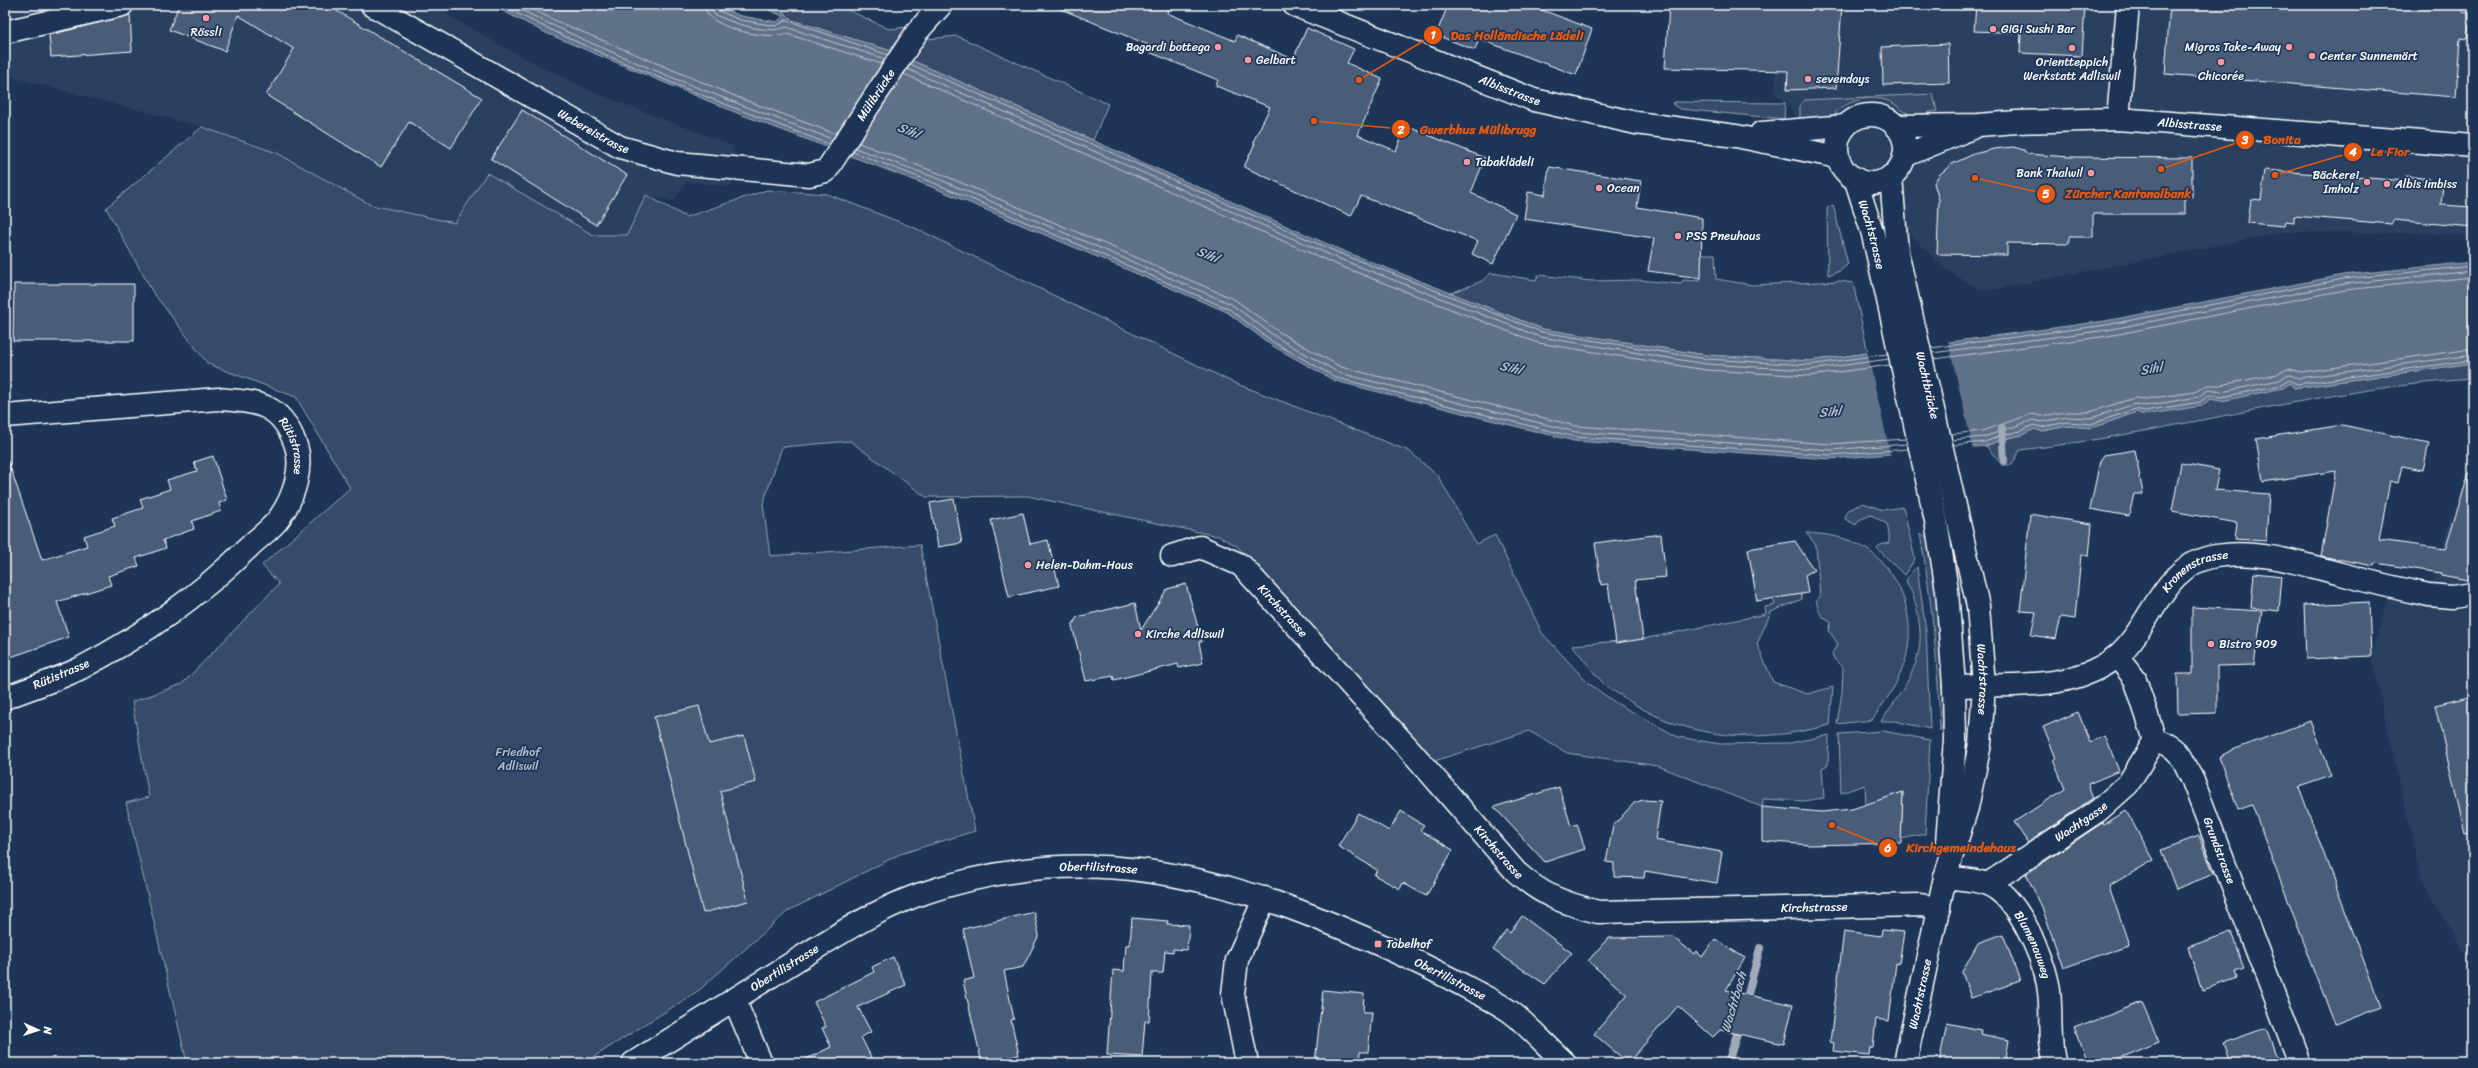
<svg xmlns="http://www.w3.org/2000/svg" width="2478" height="1068" font-family="Sriracha,sans-serif">
	<style>
		.built { fill: #2a4161 }
		.green { fill: #364b69; stroke: #9aa5b4 }
		.water { fill: #617289; stroke: #a0aab8 }
		.pier { fill: #1d3557 }
		.lines { fill: none; stroke-linecap: round; stroke-linejoin: round }
		.shore { stroke: #c0c7d0; stroke-width: 1 }
		.stream { stroke: #a0aab8; stroke-width: 8 }
		.building { fill: #4a5d79; stroke: #fff }
		.minor-casing { stroke: #fff; stroke-width: 25 }
		.secondary-casing { stroke: #fff; stroke-width: 25 }
		.minor { stroke: #1d3557; stroke-width: 22 }
		.secondary { stroke: #1d3557; stroke-width: 22 }
		.poi-dot { fill: #ff9aa2; stroke: #1d3557; stroke-width: 1.5 }
		.labels { text-anchor: middle; stroke-width: 3.5; stroke-linejoin: round; paint-order: stroke }
		.poi-label { font-size: 12px; fill: #fff; stroke: #1d3557; text-anchor: start }
		.street-label { font-size: 12px; fill: #fff; stroke: #1d3557 }
		.park-label { font-size: 12px; fill: #b9c0ca; stroke: #1d3557 }
		.water-label { font-size: 13px; font-style: italic; fill: #b8c0ca; stroke: #1d3557 }
		.leader { fill: none; stroke: #e8590c; stroke-width: 1.5 }
		.callout-dot { fill: #e8590c; stroke: #1d3557; stroke-width: 1.5 }
		.mark-label { font-size: 12px; text-anchor: middle; font-weight: bold; fill: #fff }
		.callout-label { font-size: 13px; text-anchor: middle; font-weight: bold; fill: #e8590c; stroke: #1d3557; stroke-width: 3.5; stroke-linejoin: round; paint-order: stroke }
	</style>
	<rect width="100%" height="100%" fill="#1d3557"/>
	<filter id="ink" filterUnits="userSpaceOnUse"><feTurbulence type="fractalNoise" baseFrequency=".025" numOctaves="2"/><feDisplacementMap in="SourceGraphic" scale="8" xChannelSelector="R" yChannelSelector="G"/><feConvolveMatrix kernelMatrix="1 2 1 2 8 2 1 2 1" color-interpolation-filters="sRGB"/></filter>
	<g filter="url(#ink)">
		<path class="built" d="M5,5H430L513,52L595,93L734,146L732,186L687,182L673,201L646,195L627,235H593L487,173L455,223L371,205L277,153L247,141L202,127L5,75Z
			M1780,5H2473V236L2414,233L2286,232L1982,292L1940,265L1775,93Z
			M2451,516L2473,522V956L2461,949L2420,874L2371,656L2391,587L2429,595Z"/>
		<path class="green" d="M777,5H837L889,29L909,27L927,39L957,36L1108,104L1093,140L888,50L792,20Z
			M1933,94L1937,111C1930,112 1917,116 1910,114C1903,112 1896,104 1889,101C1867,94 1844,101 1831,118L1800,120V104L1805,100Z
			M1674,102L1785,103L1784,119L1680,109L1673,105Z
			M202,127L277,153L371,205L455,223L487,173L593,235H627L646,195L686,217L767,190L827,194L915,228L1232,382L1409,451L1438,476L1476,544L1495,535L1542,633L1588,683L1616,703L1678,737L1720,744L1790,743L1829,735L1828,765L1822,768L1824,798L1803,801L1763,799L1762,807L1658,766L1567,753L1529,731L1431,762L1237,546L1218,536L1027,496L926,497L850,441L782,447L763,504L770,556L920,545L975,831L900,854L788,911L698,991L584,1063H187L126,803L149,797L132,702L182,684L279,584L262,565L350,488L296,397L208,364L152,291L106,208Z
			M1833,205L1848,264L1840,271L1828,275L1827,208Z
			M1701,254H1715L1716,279L1752,285L1841,281L1853,283L1868,353L1809,361L1706,355L1543,329L1451,293L1482,281L1491,273L1536,280L1538,275L1592,281L1639,280L1681,284L1683,280L1700,281Z
			M2473,363V379C2320,388 2172,433 2020,450L2012,465H2002L1986,446C2002,439 2019,437 2034,429L2042,431L2068,426L2092,428L2137,412L2210,399L2222,401L2290,383L2294,388Z
			M1863,503L1883,510L1903,507L1915,559L1904,575L1877,548L1880,545L1889,543V534L1887,524L1871,515L1859,520L1856,525L1845,519L1847,511Z
			M1806,533C1823,534 1842,536 1857,544C1901,565 1920,622 1903,667C1896,687 1884,703 1872,720L1837,724L1842,692L1843,668L1834,659L1832,653L1838,644L1829,631L1831,622C1819,617 1819,611 1816,600L1820,597L1816,545Z
			M1920,534L1928,538C1932,565 1952,715 1940,731C1938,664 1932,599 1920,534Z
			M1917,567L1926,631L1930,729L1894,721H1881C1898,697 1918,672 1920,641C1921,627 1917,606 1912,593C1910,588 1905,584 1907,579C1908,575 1914,570 1917,567Z
			M1801,594L1802,599L1771,612L1757,644L1773,682L1807,694L1833,687L1830,725C1761,743 1692,741 1631,702C1623,696 1612,691 1605,685C1593,673 1583,658 1572,645L1643,639L1766,614L1765,607L1775,605L1773,598Z
			M1883,731L1930,740L1925,834L1901,839L1903,792L1866,805L1865,785L1841,793L1839,734Z"/>
		<path class="water" d="M491,5H715L741,16L777,22L783,16L771,11L764,5H777L792,20L888,50L1341,250L1543,329L1706,355L1809,361L2105,321L2343,275L2473,262V363L2294,388L2290,383L2283,388L2222,401L2210,399L2202,406L2143,415L2137,412L2092,428L2068,426L2042,431L2034,429L2022,435L2003,439L1986,446L1830,459L1574,441L1335,381L1271,345L1227,312L932,187L737,113L548,34Z"/>
		<path class="pier" d="M1948,340L1973,449L1891,457L1867,351Z"/>
		<g class="lines">
			<path class="shore" d="M500,5C606,59 718,102 829,144
				M511,5C614,57 724,99 832,139
				M524,5L554,20L742,99L836,134
				M704,5C705,29 769,40 787,34L882,64
				M710,5L714,14C731,23 768,35 786,27L885,59
				M715,5L717,10L740,20L776,26L786,20L888,55
				M910,64L1339,253L1542,332L1706,359L1809,365L1887,354
				M907,69L1337,258L1540,337L1706,364L1809,370L1889,359
				M904,74L1335,264L1538,343L1706,370L1809,376L1890,365
				M859,143L938,173L1234,299L1279,332L1341,367L1576,426L1830,444L1906,439
				M855,148L936,178L1231,304L1276,337L1339,373L1576,432L1830,450L1907,444
				M853,152L934,183L1229,309L1273,342L1337,378L1575,437L1830,455L1908,449
				M1931,348L2106,325L2343,279L2473,266
				M1932,353L2107,330L2344,284L2473,271
				M1934,359L2108,336L2345,290L2473,277
				M1951,434L1982,431L2032,414L2042,416L2066,412H2090L2134,398L2146,399L2195,392L2207,385H2221L2277,374L2288,369L2301,372L2473,349
				M1952,440L1984,437L2033,420L2042,422L2067,417L2091,418L2135,404L2145,406L2198,397L2208,390L2222,392L2279,380L2289,375L2299,378L2473,355
				M1953,445L1985,442L2002,435L2021,431L2033,425L2042,427L2068,422L2091,424L2136,409L2144,411L2200,402L2209,395L2222,397L2281,385L2289,380L2297,384L2473,360"/>
			<path class="stream" d="M2002,428L2004,461
				M1745,1005L1760,948
				M1728,1063L1740,1024"/>
		</g>
		<path class="building" d="M179,5H327L482,98L451,148L409,122L381,167L266,95L294,49L238,15L225,51L169,30Z
			M1051,5H1170L1167,13L1235,41L1237,35L1293,59L1307,28L1354,49L1347,63L1382,79L1358,135L1396,151L1406,126L1485,158L1471,193L1516,214L1493,264L1472,254L1478,241L1361,196L1351,216L1244,167L1255,143L1253,142L1270,107L1216,86L1218,80L1149,52L1151,46Z
			M1448,5H1529L1592,29L1576,75L1479,39L1475,50L1436,35Z
			M1669,5L1790,7V5H1842L1836,88L1787,90L1788,71L1665,68Z
			M1976,5H2085L2082,56L2020,53L2021,33L1974,31Z
			M2170,5H2463L2462,12L2469,13V24L2467,39L2460,38L2456,97L2165,74Z
			M130,15L132,51L51,57L49,35Z
			M1948,44L1949,83L1883,85L1882,47Z
			M522,110L627,175L596,225L491,159Z
			M2013,147L2024,150L2027,154L2070,157L2192,158V197H2185V214H2093V237H2069V244L2007,243V255L1937,254L1939,200L1934,183L1939,175L1952,164L1974,154L1994,149Z
			M1549,167L1641,181L1637,207L1702,218L1701,278L1648,271L1654,238L1524,219L1528,192L1545,195Z
			M2265,170L2406,181V176L2430,179L2429,183L2443,184L2441,205L2473,207V227L2393,220L2392,224L2294,216V222L2285,221L2284,226L2248,223L2251,199L2261,200Z
			M14,284H134V341H13Z
			M2342,425L2429,443L2423,470L2402,466L2398,483L2390,481L2379,540L2445,549L2469,473H2473V581L2441,575V573L2375,563L2374,566L2321,556L2336,471L2263,482L2256,439Z
			M2135,450L2143,494H2134L2129,516L2090,509L2100,461L2104,455Z
			M213,456L227,500L219,503L221,511L192,521L194,529L163,540L166,548L136,558L139,566L108,576L111,585L57,602L69,637L5,659V461H8L42,560L87,546L84,536L115,526L112,518L143,508L140,499L170,489L167,480L197,471L194,462Z
			M2181,463L2219,470L2215,490L2269,494L2266,541L2235,539L2237,523L2172,511Z
			M954,499L962,543L938,547L930,503Z
			M1023,513L1030,544L1048,540L1059,586L1009,597L991,520Z
			M2030,514L2092,524L2089,556L2081,555L2075,619L2061,617L2056,639L2031,635L2036,612L2020,611Z
			M1661,534L1666,577L1635,580L1643,639L1616,643L1608,584L1601,585L1595,543Z
			M1795,541L1814,570L1805,575L1808,593L1757,601L1748,549Z
			M2254,573L2282,576L2279,611L2251,608Z
			M1186,584L1202,642H1199L1203,663L1179,668L1178,664L1114,680L1113,676L1086,681L1072,626L1077,617L1135,603L1141,630L1167,589Z
			M2369,602L2371,656L2306,659L2304,605Z
			M2192,607L2262,611L2254,665L2217,666V713L2178,714L2177,674H2192Z
			M2473,696V832L2465,833L2435,705Z
			M699,706L709,744L744,736L756,782L720,791L748,901L703,913L654,717Z
			M2078,712L2090,742L2105,736L2119,771L2088,784L2093,798L2028,843L2014,822L2065,789L2053,760L2056,758L2043,727Z
			M2310,721L2331,776L2299,787L2381,1007L2335,1025L2252,805L2238,810L2219,757L2230,751Z
			M1559,787L1571,826L1577,824L1585,849L1545,862L1494,807Z
			M1903,792L1901,843L1810,845L1762,841V807L1822,812L1852,809Z
			M1643,800L1661,801L1655,840L1722,852L1717,883L1645,871L1644,878L1614,877V863L1606,862L1613,826L1634,803Z
			M1401,811L1424,825L1420,830L1453,850L1426,896L1403,883L1400,889L1374,875L1377,870L1338,846L1358,813L1389,831Z
			M2126,811L2154,860L2109,886L2129,945L2063,968L2042,907L2026,874L2102,823L2103,825Z
			M2199,836L2214,874L2176,889L2161,850Z
			M1034,912L1039,935L1023,967L1004,971L1014,1019L1011,1020L1019,1055L982,1063L963,981L974,978L963,929Z
			M1522,916L1572,953L1545,984L1493,950L1506,930L1510,933Z
			M1132,918L1168,921L1167,924L1189,925L1187,950L1173,949V952L1165,951L1163,973H1152L1149,1021H1145L1142,1057L1107,1055L1113,970L1124,971L1126,945H1130Z
			M1882,930L1904,932L1899,964L1896,963L1889,1021L1876,1019L1873,1047H1870L1869,1055L1833,1051L1834,1043L1830,1042L1844,931L1881,936Z
			M2231,932L2244,969L2235,972L2237,978L2202,990L2188,947Z
			M2003,934L2020,981L1971,998L1962,972L1978,943Z
			M1673,937L1694,954L1696,951L1702,957L1715,939L1745,958L1726,990L1793,1005L1784,1044L1720,1030L1713,1037L1678,1006L1628,1063L1594,1034L1627,995L1588,961L1608,938Z
			M893,957L906,985L858,1007L871,1032L861,1037L874,1063H798L831,1047L822,1028L826,1027L814,1002L874,972L872,967Z
			M1323,990L1364,994L1363,1012H1372L1368,1052H1360L1359,1063H1315Z
			M2142,1002L2159,1042L2108,1063H2088L2074,1029Z
			M1947,1023L1981,1030L1980,1034L2009,1040L2005,1063H1939Z
			M2266,1028L2279,1063H2230L2223,1043Z"/>
		<g class="lines">
			<g class="minor-casing">
				<g id="minor">
					<path id="s1" d="M372,5L620,147L677,163L809,175L826,171L917,32L941,5"/>
					<path d="M5,32L122,5"/>
					<path d="M2118,119L2128,5"/>
					<path id="s2" d="M5,416L218,399C256,402 280,402 295,443C304,466 294,497 280,517C273,528 259,537 250,546C198,597 145,634 81,668C57,680 30,688 5,698"/>
					<path id="s3" d="M1172,556L1200,547L1241,565L1411,751L1516,872C1543,896 1564,903 1598,912L1920,905L1939,908"/>
					<path d="M2117,656L2135,679L2155,740"/>
					<path id="s4" d="M1954,686C2007,684 2075,692 2118,655C2154,623 2162,564 2216,556C2258,549 2302,564 2341,574C2370,582 2400,589 2429,595L2452,597L2473,594"/>
					<path id="s5" d="M2155,740C2181,747 2182,759 2193,781L2300,1063"/>
					<path id="s6" d="M1945,877C1958,879 1975,879 1987,884C2017,895 2042,955 2048,984C2053,1010 2047,1037 2055,1063"/>
					<path id="s7" d="M1988,884L2099,810L2128,784L2155,740"/>
					<path d="M734,999L761,1063"/>
					<path id="s8" d="M633,1063C688,1028 744,993 800,958C837,935 876,910 918,895C1078,839 1215,872 1365,938C1401,954 1437,971 1472,990C1487,998 1503,1005 1516,1016C1533,1031 1549,1048 1565,1063"/>
					<path d="M1247,1063L1233,994L1237,960L1265,898"/>
				</g>
			</g>
			<g class="secondary-casing">
				<g id="secondary">
					<path id="s9" d="M1294,5L1534,100L1636,123L1736,136L1838,157"/>
					<circle cx="1871" cy="149" r="34"/>
					<path id="s10" d="M1896,126L1978,125L2017,122L2118,119L2473,146"/>
					<path d="M1761,133L1846,126"/>
					<path d="M1904,156L1972,128"/>
					<path id="s11" d="M1891,176L1897,252L1978,606L1984,685L1980,744L1967,808L1945,877L1905,1063"/>
					<path id="s12" d="M1855,178L1872,231L1886,291L1936,521L1947,590L1954,686L1955,740L1947,842"/>
				</g>
			</g>
			<use href="#minor" class="minor"/>
			<use href="#secondary" class="secondary"/>
		</g>
	</g>
	<g class="poi-dot">
		<circle cx="206" cy="18" r="4"/>
		<circle cx="1993" cy="29" r="4"/>
		<circle cx="1218" cy="47" r="4"/>
		<circle cx="2289" cy="47" r="4"/>
		<circle cx="2072" cy="48" r="4"/>
		<circle cx="2312" cy="56" r="4"/>
		<circle cx="1248" cy="60" r="4"/>
		<circle cx="2221" cy="62" r="4"/>
		<circle cx="1808" cy="79" r="4"/>
		<circle cx="1467" cy="162" r="4"/>
		<circle cx="2091" cy="173" r="4"/>
		<circle cx="2367" cy="182" r="4"/>
		<circle cx="2387" cy="184" r="4"/>
		<circle cx="1599" cy="188" r="4"/>
		<circle cx="1678" cy="236" r="4"/>
		<circle cx="1028" cy="565" r="4"/>
		<circle cx="1138" cy="634" r="4"/>
		<circle cx="2211" cy="644" r="4"/>
		<rect x="1374" y="940" width="8" height="8" rx="2"/>
	</g>
	<g class="labels">
		<g class="poi-label">
			<text x="2001" y="33">GiGi Sushi Bar</text>
			<text x="206" y="36" text-anchor="middle">Rössli</text>
			<text x="1210" y="51" text-anchor="end">Bagordi bottega</text>
			<text x="2281" y="51" text-anchor="end">Migros Take-Away</text>
			<text x="2320" y="60">Center Sunnemärt</text>
			<text x="1256" y="64">Gelbart</text>
			<text x="2072" y="66" text-anchor="middle">Orientteppich<tspan x="2072" dy="14">Werkstatt Adliswil</tspan></text>
			<text x="2221" y="80" text-anchor="middle">Chicorée</text>
			<text x="1816" y="83">sevendays</text>
			<text x="1475" y="166">Tabaklädeli</text>
			<text x="2083" y="177" text-anchor="end">Bank Thalwil</text>
			<text x="2359" y="179" text-anchor="end">Bäckerei<tspan x="2359" dy="14">Imholz</tspan></text>
			<text x="2395" y="188">Albis Imbiss</text>
			<text x="1607" y="192">Ocean</text>
			<text x="1686" y="240">PSS Pneuhaus</text>
			<text x="1036" y="569">Helen-Dahm-Haus</text>
			<text x="1146" y="638">Kirche Adliswil</text>
			<text x="2219" y="648">Bistro 909</text>
			<text x="1386" y="948">Tobelhof</text>
		</g>
		<g class="street-label">
			<text dy="4" stroke="none"><textPath href="#s9" startOffset="232">Albisstrasse</textPath></text>
			<text dy="4" stroke="none"><textPath href="#s1" startOffset="586">Mülibrücke</textPath></text>
			<text dy="4" stroke="none"><textPath href="#s10" startOffset="294">Albisstrasse</textPath></text>
			<text dy="4" stroke="none"><textPath href="#s1" startOffset="255">Webereistrasse</textPath></text>
			<text dy="4" stroke="none"><textPath href="#s12" startOffset="59">Wachtstrasse</textPath></text>
			<text dy="4" stroke="none"><textPath href="#s11" startOffset="213">Wachtbrücke</textPath></text>
			<text dy="4" stroke="none"><textPath href="#s2" startOffset="312">Rütistrasse</textPath></text>
			<text dy="4" stroke="none"><textPath href="#s4" startOffset="288">Kronenstrasse</textPath></text>
			<text dy="4" stroke="none"><textPath href="#s3" startOffset="136">Kirchstrasse</textPath></text>
			<text transform="translate(61 674) rotate(-23)" y="4">Rütistrasse</text>
			<text dy="4" stroke="none"><textPath href="#s11" startOffset="513">Wachtstrasse</textPath></text>
			<text dy="4" stroke="none"><textPath href="#s7" startOffset="112">Wachtgasse</textPath></text>
			<text dy="4" stroke="none"><textPath href="#s5" startOffset="133">Grundstrasse</textPath></text>
			<text dy="4" stroke="none"><textPath href="#s3" startOffset="460">Kirchstrasse</textPath></text>
			<text dy="4" stroke="none"><textPath href="#s8" startOffset="515">Obertilistrasse</textPath></text>
			<text dy="4" stroke="none"><textPath href="#s3" startOffset="795">Kirchstrasse</textPath></text>
			<text dy="4" stroke="none"><textPath href="#s6" startOffset="121">Blumenauweg</textPath></text>
			<text dy="4" stroke="none"><textPath href="#s8" startOffset="179">Obertilistrasse</textPath></text>
			<text dy="4" stroke="none"><textPath href="#s8" startOffset="887">Obertilistrasse</textPath></text>
			<text transform="translate(1920 994) rotate(-78)" y="4">Wachtstrasse</text>
		</g>
		<g class="park-label">
			<text x="518" y="756">Friedhof<tspan x="518" dy="14">Adliswil</tspan></text>
		</g>
		<g class="water-label">
			<text transform="translate(909 130) rotate(23)" y="5">Sihl</text>
			<text transform="translate(1208 254) rotate(23)" y="5">Sihl</text>
			<text transform="translate(1511 367) rotate(14)" y="5">Sihl</text>
			<text transform="translate(2151 368) rotate(-10)" y="5">Sihl</text>
			<text transform="translate(1830 411) rotate(-5)" y="5">Sihl</text>
			<text transform="translate(1733 1002) rotate(-74)" y="5">Wachtbach</text>
		</g>
	</g>
	<path class="leader" d="M1359 80L1433 35M1314 121L1401 129M2161 169L2245 140M2275 175L2353 152M1975 178L2046 194M1832 825L1888 848"/>
	<g class="callout-dot">
		<circle cx="1359" cy="80" r="4"/>
		<circle cx="1314" cy="121" r="4"/>
		<circle cx="2161" cy="169" r="4"/>
		<circle cx="2275" cy="175" r="4"/>
		<circle cx="1975" cy="178" r="4"/>
		<circle cx="1832" cy="825" r="4"/>
		<circle cx="1433" cy="35" r="10"/>
		<circle cx="1401" cy="129" r="10"/>
		<circle cx="2245" cy="140" r="10"/>
		<circle cx="2353" cy="152" r="10"/>
		<circle cx="2046" cy="194" r="10"/>
		<circle cx="1888" cy="848" r="10"/>
	</g>
	<g class="mark-label">
		<text x="1433" y="39">1</text>
		<text x="1401" y="134">2</text>
		<text x="2245" y="144">3</text>
		<text x="2353" y="156">4</text>
		<text x="2046" y="198">5</text>
		<text x="1888" y="852">6</text>
	</g>
	<g class="callout-label">
		<text x="1517" y="40">Das Holländische Lädeli</text>
		<text x="1478" y="134">Gwerbhus Mülibrugg</text>
		<text x="2282" y="144">Bonita</text>
		<text x="2390" y="156">Le Fior</text>
		<text x="2128" y="198">Zürcher Kantonalbank</text>
		<text x="1961" y="852">Kirchgemeindehaus</text>
	</g>
	<rect width="2478" height="1068" fill="none" stroke="#1d3557" stroke-width="20"/>
	<rect x="10" y="10" width="2458" height="1048" fill="none" stroke="#fff" stroke-width="1.5" filter="url(#ink)"/>
	<g transform="translate(38 1030) rotate(93)" stroke="#1d3557" stroke-width="3" paint-order="stroke">
	<path d="M0-3L7 15L0 10L-7 15Z" fill="#ffffff"/>
	<text y="-6" font-size="11" font-weight="bold" text-anchor="middle" fill="#ffffff">N</text>
	</g>
</svg>
